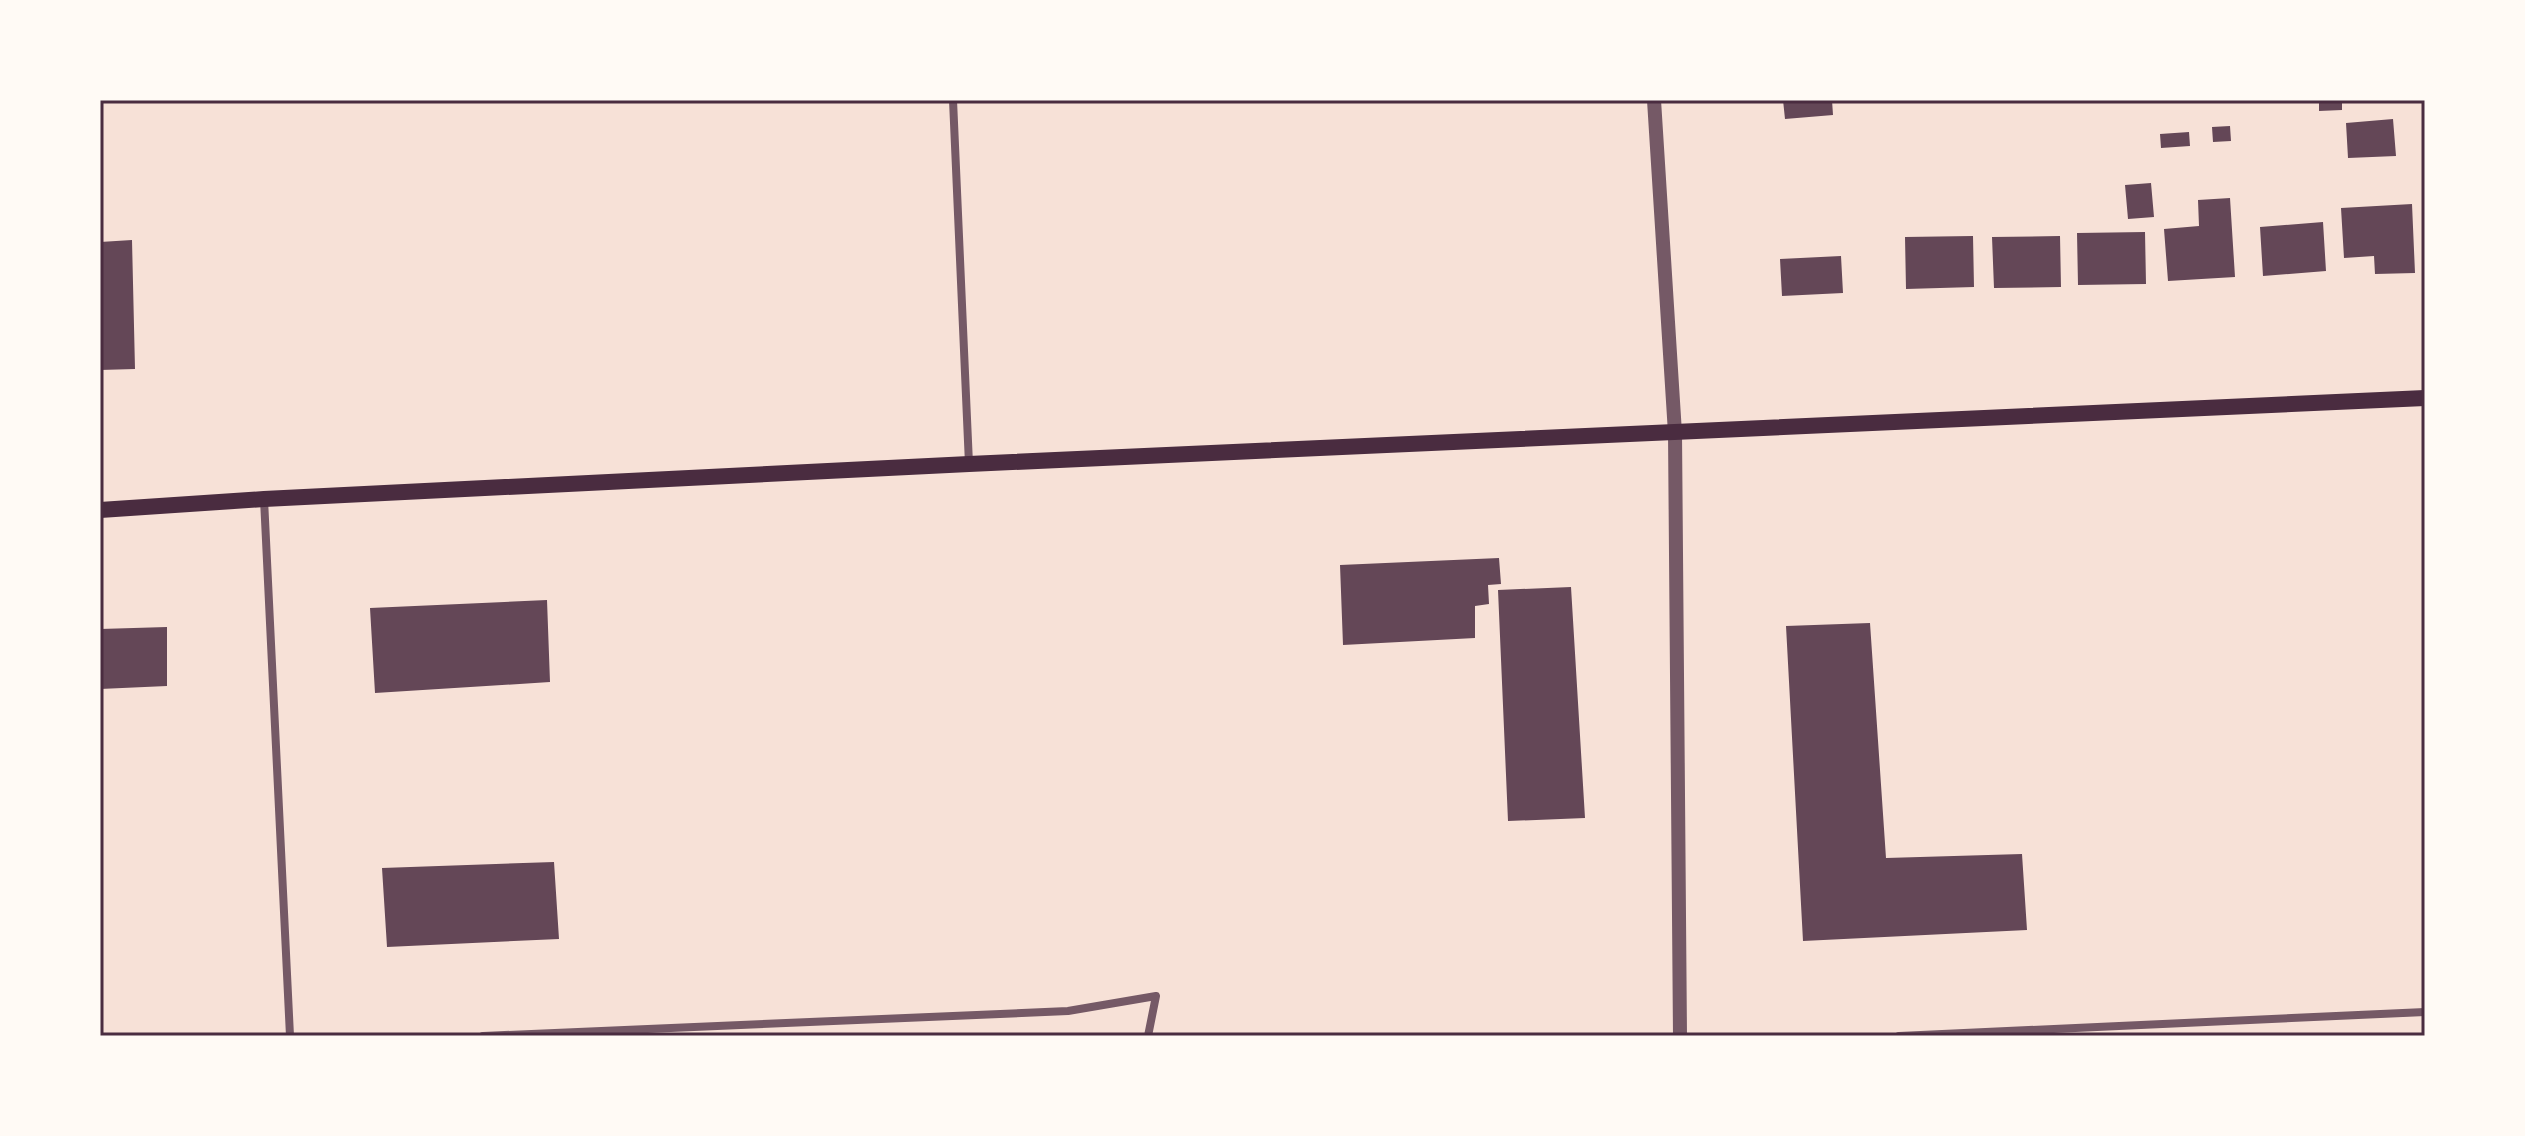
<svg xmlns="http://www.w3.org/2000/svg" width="2525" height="1136" font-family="'Zilla Slab',serif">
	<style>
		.building { fill: #644757 }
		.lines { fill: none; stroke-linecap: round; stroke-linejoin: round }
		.minor { stroke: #755966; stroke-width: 8 }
		.tertiary { stroke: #755966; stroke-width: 14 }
		.secondary { stroke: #4a2c40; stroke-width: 16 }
		.neatline { fill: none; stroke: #4a2c40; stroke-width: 3 }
	</style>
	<rect width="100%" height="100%" fill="#f7e1d7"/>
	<path class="building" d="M1783,100H1832L1833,115L1785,119Z
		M2319,100H2342V110L2319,111Z
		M2393,119L2396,156L2348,158L2346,123Z
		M2230,126L2231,141L2213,142L2212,127Z
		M2189,132L2190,146L2161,148L2160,134Z
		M2151,183L2154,217L2128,219L2125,185Z
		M2230,198L2235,277L2168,281L2164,229L2199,226L2198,200Z
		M2412,204L2415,273L2375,274L2374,256L2344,258L2341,208Z
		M2323,222L2326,271L2263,276L2260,227Z
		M2145,232L2146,284L2078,285L2077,233Z
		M1973,236L1974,287L1906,289L1905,237Z
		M2060,236L2061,287L1994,288L1992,237Z
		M132,240L135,369L100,370V242Z
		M1841,256L1843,293L1782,296L1780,259Z
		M1499,558L1501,584L1488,585L1489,604L1475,606V638L1343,645L1340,565Z
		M1571,587L1585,818L1508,821L1498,590Z
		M547,600L550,682L375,693L370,608Z
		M1870,623L1886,858L2022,854L2027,930L1803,941L1786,626Z
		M167,627V686L100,689V629Z
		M554,862L559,939L387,947L382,868Z"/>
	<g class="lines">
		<path class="minor" d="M953,100L969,464
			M264,499L290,1036
			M483,1036L1068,1011L1156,996L1148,1036
			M1899,1036L2425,1012"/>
		<path class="tertiary" d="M1654,100L1675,433L1680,1036"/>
		<path class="secondary" d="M100,510L264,499L969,464L2425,398"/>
	</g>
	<rect width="2525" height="1136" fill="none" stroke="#fffaf5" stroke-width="204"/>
	<rect x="102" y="102" width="2321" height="932" class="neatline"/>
</svg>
